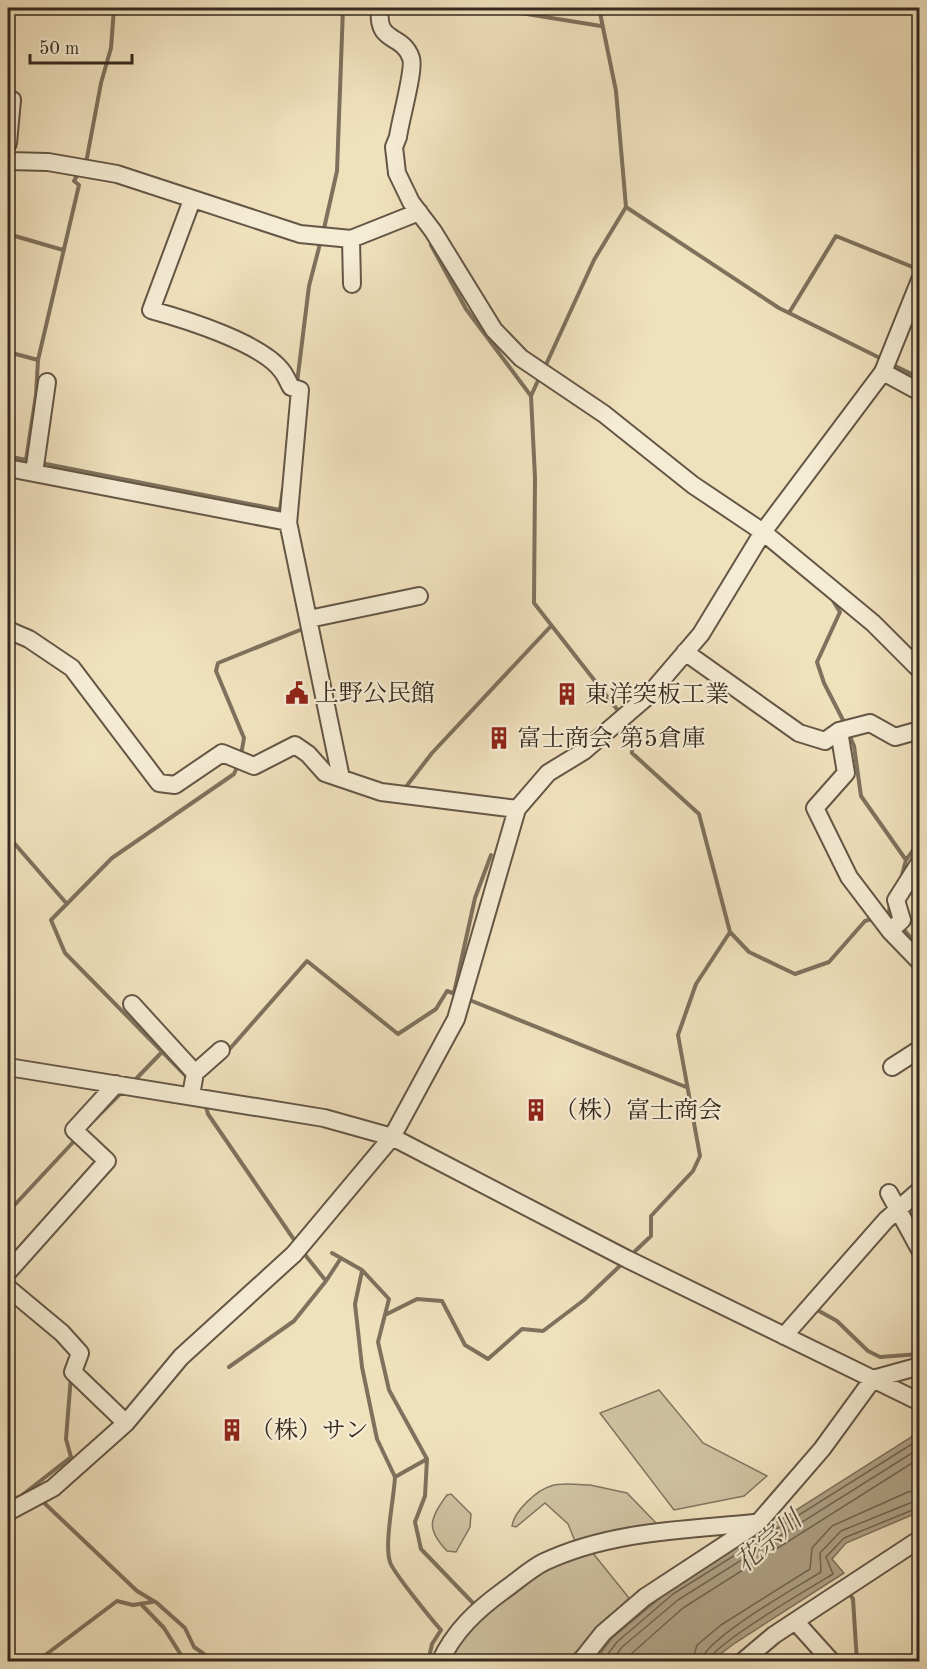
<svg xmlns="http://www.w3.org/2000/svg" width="927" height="1669" font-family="'Old Standard TT','Noto Serif JP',serif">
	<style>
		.green { fill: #d0c2a2; stroke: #827560; stroke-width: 1.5 }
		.water { fill: #b0a287; stroke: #7f715d; stroke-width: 1.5 }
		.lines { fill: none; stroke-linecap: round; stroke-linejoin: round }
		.shore { stroke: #726553; stroke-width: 1.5 }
		.stream { stroke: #7f715d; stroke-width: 4 }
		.minor-casing { stroke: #645646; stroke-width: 20 }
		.minor { stroke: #f5ecd4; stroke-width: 16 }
		.labels { text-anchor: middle; stroke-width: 4.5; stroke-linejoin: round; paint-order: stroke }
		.poi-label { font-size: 24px; fill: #35281f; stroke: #f5ecd4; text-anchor: start }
		.water-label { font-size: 26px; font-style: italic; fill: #5a4d3e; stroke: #f5ecd4 }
	</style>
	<rect width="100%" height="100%" fill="#f0e1bd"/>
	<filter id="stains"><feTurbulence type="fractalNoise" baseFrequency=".00333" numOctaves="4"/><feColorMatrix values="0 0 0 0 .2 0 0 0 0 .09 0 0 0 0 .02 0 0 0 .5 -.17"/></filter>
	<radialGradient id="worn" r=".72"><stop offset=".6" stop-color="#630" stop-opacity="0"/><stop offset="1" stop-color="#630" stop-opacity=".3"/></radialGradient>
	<path class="green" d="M659,1390L703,1443L767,1476L744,1496L674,1510L600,1413Z
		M590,1485L627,1493L657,1524L575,1541L568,1524L545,1503L516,1527L512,1526C514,1511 537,1490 551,1486C562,1482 579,1485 590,1485Z
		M451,1494L471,1514L470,1527L456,1552L447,1551C426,1529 429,1519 447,1495Z
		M592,1552L629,1598L567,1661L446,1662C461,1628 534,1571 569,1557C576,1554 584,1554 592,1552Z"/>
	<path class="water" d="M919,1432V1512L846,1543L832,1559L844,1573L735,1643L711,1661L594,1662L612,1638L670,1590Z"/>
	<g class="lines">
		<path class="shore" d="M602,1662L617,1642L673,1594L920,1439
			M611,1662L622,1647L678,1600L920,1448
			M622,1662L683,1608L920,1458
			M692,1662L697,1645L721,1625L810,1569L812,1548L832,1526L908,1492L920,1490
			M701,1662C702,1640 799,1586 821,1572L820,1553L841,1531L920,1499
			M708,1662C710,1646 813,1586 833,1574L826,1557L844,1538L920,1507"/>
		<path class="stream" d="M490,8L601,26
			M599,8L616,91L626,207L779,308L882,359
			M816,11V8
			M86,163L101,83L111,48L114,8
			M323,233L337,171L343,8
			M8,234L63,250
			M431,245L466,309L531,396L540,376
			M789,313L836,236L920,270
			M8,352L38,360
			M891,364L920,378
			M544,369L594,260L626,207
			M297,383L309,286L321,240
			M531,396L535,478L534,603L620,713
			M8,456L30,461
			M26,460L36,395L38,360L79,185L74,181L80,171
			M41,463L280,510L283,489
			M830,596L840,612L817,662L824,683L845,724
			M626,722L631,728L632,753L699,814L730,932
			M849,734L854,746L861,796L906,860L901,879
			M241,755L244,738L216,671L218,663L305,628
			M405,788L432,753L551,626
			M8,836L67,904
			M906,860L920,841
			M890,903L889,913L894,918
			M901,926L920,949
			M454,993L475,898L491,855
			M467,999L686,1087
			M227,1052L307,961L398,1034L436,1009L447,991L458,995
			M189,1079L65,953L51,920L112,858L234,774L238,765
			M133,1082L162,1052
			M205,1103L208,1114L297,1244
			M88,1126L123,1091
			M8,1212L77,1138
			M332,1253L362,1270L389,1299L378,1342L389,1390L427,1459L425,1496L415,1522L421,1549L473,1603
			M631,1255L651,1236V1216L693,1171L700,1156L678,1035L696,984L730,932L749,952L795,974L829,962L865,921L875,918
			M362,1271L355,1304L362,1367L377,1439L395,1477L427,1459
			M326,1281L341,1258
			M819,1311L837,1321L868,1351L880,1357L920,1354
			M385,1315L417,1299L442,1301L465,1345L488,1359L522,1329L543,1331L584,1300L624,1262
			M229,1367L294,1321L326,1281L302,1251
			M395,1477C394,1498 384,1544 390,1562C393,1572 432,1620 441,1630L432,1644L428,1662
			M40,1499L137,1591L157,1603L185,1628L194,1647L215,1662
			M8,1501L21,1496L71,1457L66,1439L71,1376
			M848,1592L853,1599L857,1662
			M141,1604L164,1628L181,1655L191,1662
			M36,1662L117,1601L133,1605L152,1602"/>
		<g class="minor-casing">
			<path id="minor" d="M380,8C376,45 402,32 411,58C415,69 400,121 398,137L394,147L397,173L411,202L433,231L494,330L521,358L604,414L693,485L763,532L873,623L920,670
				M8,98L12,100L8,143
				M8,161L48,162L117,174L300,234L351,239L419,212
				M192,200L151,310C184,319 262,343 282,371C286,376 288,382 291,387L300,390L288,524
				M351,239L352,284
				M883,372L920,392
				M8,468L288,522L341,778
				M34,473L47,382
				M309,619L419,596
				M8,630L29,639L72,668L159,783L175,785L222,753L254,766L295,745L308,754L325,773L381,792L517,809
				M685,652L799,733L825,741L839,731L870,723L895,737L920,730
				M839,731L846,773L815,808L849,877L890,931
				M920,862L896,900L902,920L890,931L920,962
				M132,1004L195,1073L191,1095
				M8,1067L324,1118L392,1137L627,1259L920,1402
				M892,1067L920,1049
				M195,1073L221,1050
				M889,1193L920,1250
				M8,1272L107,1161L74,1130L116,1084
				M8,1288L62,1333L80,1353L73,1372L126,1423
				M784,1336L886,1220L920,1190
				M8,1512L53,1488L126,1423L181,1357L294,1254L392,1137L456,1019L517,809L548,773L584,751L648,696L701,634L763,532L883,372L920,280
				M795,1621L832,1662
				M440,1662C454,1631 477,1610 503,1591C516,1582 530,1569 544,1562C610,1531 683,1530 754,1523
				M580,1662L603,1633L645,1597L758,1523L822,1449L873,1379L920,1366
				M742,1662L774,1635L920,1539"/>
		</g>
		<use href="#minor" class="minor"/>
	</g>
	<defs>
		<g id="civic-bare" transform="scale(1.8)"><path d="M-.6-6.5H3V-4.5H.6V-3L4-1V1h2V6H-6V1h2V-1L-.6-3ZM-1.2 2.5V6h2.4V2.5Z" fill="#8f2418" stroke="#f5ecd4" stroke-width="2.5" paint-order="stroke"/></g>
		<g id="building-bare" transform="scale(1.8)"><path d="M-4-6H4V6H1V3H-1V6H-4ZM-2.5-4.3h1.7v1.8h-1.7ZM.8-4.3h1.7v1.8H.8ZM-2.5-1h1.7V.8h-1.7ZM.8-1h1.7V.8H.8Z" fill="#8f2418" stroke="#f5ecd4" stroke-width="2.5" paint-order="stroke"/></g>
	</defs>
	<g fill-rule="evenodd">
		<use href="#civic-bare" x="297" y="693"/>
		<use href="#building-bare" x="567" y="694"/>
		<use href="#building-bare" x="499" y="738"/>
		<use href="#building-bare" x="536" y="1110"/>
		<use href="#building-bare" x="232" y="1430"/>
	</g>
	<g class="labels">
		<g class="poi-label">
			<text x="315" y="701">上野公民館</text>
			<text x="585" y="702">東洋突板工業</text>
			<text x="517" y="746">富士商会 第5倉庫</text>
			<text x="554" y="1118">（株）富士商会</text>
			<text x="250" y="1438">（株）サン</text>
		</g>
		<g class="water-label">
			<text transform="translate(768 1541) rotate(-41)" y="9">花宗川</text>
		</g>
	</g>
	<rect width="927" height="1669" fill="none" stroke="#f0e1bd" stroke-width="30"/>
	<rect x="9" y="9" width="909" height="1651" fill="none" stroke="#35281f" stroke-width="3"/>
	<rect x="15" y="15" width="897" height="1639" fill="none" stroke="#35281f" stroke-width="1.5"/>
	<path d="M30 54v9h102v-9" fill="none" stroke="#35281f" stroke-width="3"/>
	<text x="39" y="54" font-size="18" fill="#35281f" stroke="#f5ecd4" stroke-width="4.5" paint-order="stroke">50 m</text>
	<rect width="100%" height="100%" filter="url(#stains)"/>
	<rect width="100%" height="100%" fill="url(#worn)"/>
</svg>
